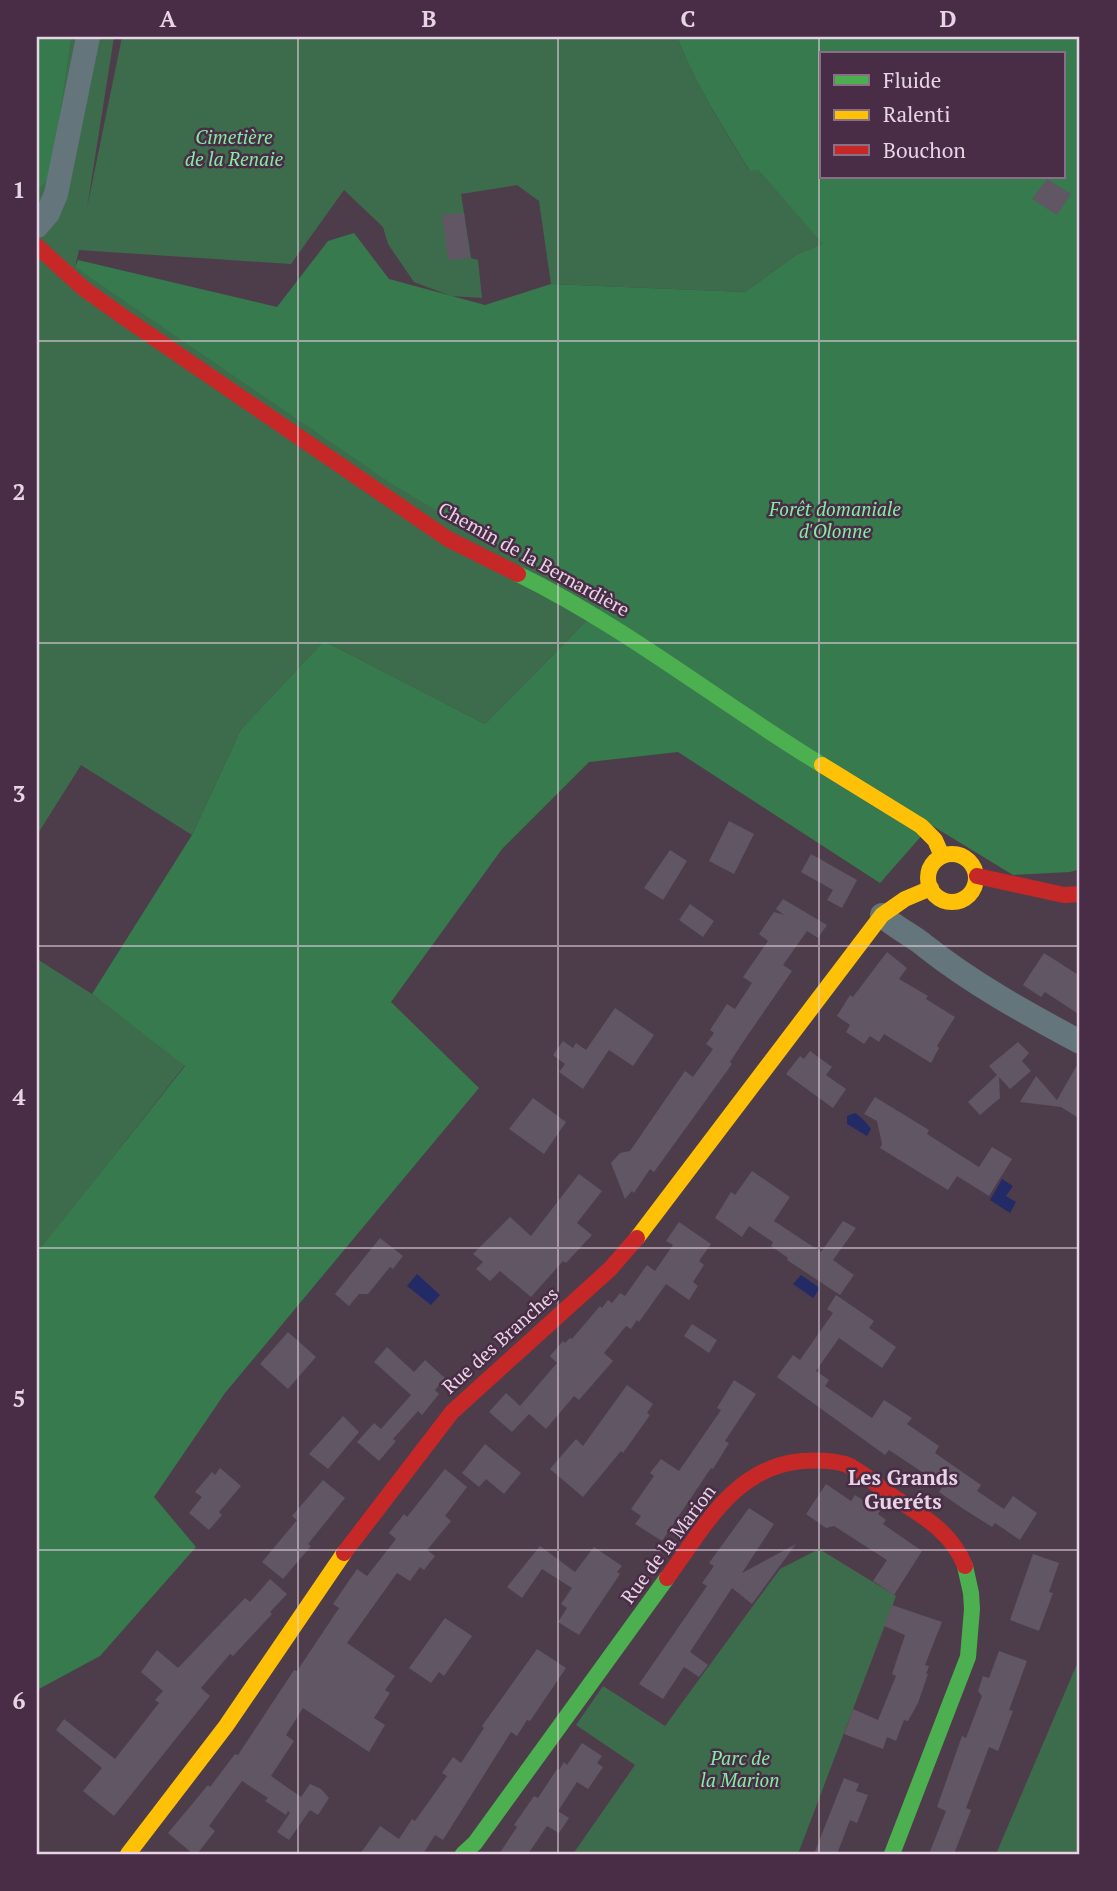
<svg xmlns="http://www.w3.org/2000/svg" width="1117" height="1891" font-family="'PT Serif',serif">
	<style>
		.green { fill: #3d6c4c }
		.forest { fill: #377a4e; fill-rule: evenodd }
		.water { fill: #232b67 }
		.building { fill: #615663 }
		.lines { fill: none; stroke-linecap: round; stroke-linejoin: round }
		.street { stroke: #64757c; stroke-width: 24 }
		.fast { stroke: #4caf50; stroke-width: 16 }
		.slow { stroke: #ffc107; stroke-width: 16 }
		.jam { stroke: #c62828; stroke-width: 16 }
		.grid { fill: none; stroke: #e7d4e4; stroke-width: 2; stroke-opacity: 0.55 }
		.labels { text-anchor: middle; stroke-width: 5; stroke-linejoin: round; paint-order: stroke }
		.park-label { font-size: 19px; font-style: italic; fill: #82eca1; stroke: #492c45 }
		.street-label { font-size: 19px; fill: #e7d4e4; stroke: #492c45 }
		.neighbourhood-label { font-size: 21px; font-weight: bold; fill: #e7d4e4; stroke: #492c45 }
		.neatline { fill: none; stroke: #e7d4e4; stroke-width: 2.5 }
		.grid-label { font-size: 23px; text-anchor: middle; font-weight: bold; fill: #e7d4e4 }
	</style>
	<rect width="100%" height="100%" fill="#4d3d4b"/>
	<path class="green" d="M37,37H114L87,208L122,37H677C695,84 723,127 749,170H758L824,244L796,255L745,292L551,284L539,201L517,185L461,194L471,258L478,260L482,298L451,296L414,282L388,244L383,227L344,190L291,264L79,250L75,267L604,603L485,724L324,641L241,729L192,835L81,765L37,835Z
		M37,959L92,994L185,1065L37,1254Z
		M819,1549L896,1596L798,1854H573L635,1765L576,1725L603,1686L665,1726L780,1569Z
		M1080,1657V1854H996Z"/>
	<path class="forest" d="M37,37H71L51,176L37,191Z
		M677,37H1080V869L1070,872L1013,875L931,825L880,883L678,752L589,762L502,849L391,1002L479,1088L225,1393L154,1497L196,1547L100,1656L37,1690V1253L185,1066L92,994L192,835L241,729L324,641L485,724L604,603L483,538L392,484L75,267L78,260L277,307L328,241L354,233L389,279L485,305L551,284L745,292L796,255L823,244L758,170L750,171C723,127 695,84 677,37ZM821,54H1063V177H821Z"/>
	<path class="water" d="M855,1113C860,1116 867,1123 871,1129L867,1136L847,1124V1116Z
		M1002,1179L1013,1186L1006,1196L1016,1202L1010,1213L990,1200Z
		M417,1274L440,1295L431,1305L407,1286Z
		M801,1275L820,1288L813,1298L793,1284Z"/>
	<path class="building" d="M1047,179L1071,194L1057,215L1032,199Z
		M464,213L470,258L448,260L442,215Z
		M729,821L754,834L734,874L709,861Z
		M670,850L687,861L663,900L644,888Z
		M811,854L857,880L842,908L827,900L833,890L801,872Z
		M783,899L827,925L818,938L807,931L783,965L792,971L741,1045L730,1062L732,1064L654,1172L650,1169L634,1193L632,1191L625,1199L611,1163L620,1153L630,1151L685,1071L693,1077L713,1049L706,1044L714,1033L710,1030L727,1004L735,1009L752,983L743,977L768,941L759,934L774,912L784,915L776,909Z
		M690,904L714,921L703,937L679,920Z
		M887,952L907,968L899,979L928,996L926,999L955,1017L937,1046L939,1048L931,1063L884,1034L879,1042L870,1036L864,1044L846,1032L850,1025L837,1016L850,995L853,997Z
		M1044,953L1080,976V1015L1045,992L1041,997L1023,985Z
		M615,1008L654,1035L633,1066L609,1050L583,1089L559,1072L565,1064L553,1055L563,1041L573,1048L576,1043L586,1050Z
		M1018,1042L1029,1053L1022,1061L1031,1071L1010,1089L999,1077L1000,1098L980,1115L968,1102L997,1075L989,1066Z
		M810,1051L832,1067L826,1075L846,1089L833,1108L786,1074L800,1056L804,1059Z
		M1080,1060V1119L1061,1107L1020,1102L1036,1076L1057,1100Z
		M875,1097L929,1130L927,1134L979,1167L992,1147L1012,1159L989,1196L957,1176L948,1190L880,1148L882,1144L877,1121L864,1114Z
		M533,1098L566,1122L544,1154L509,1129Z
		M752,1171L790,1197L774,1221L821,1252L843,1221L856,1228L833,1260L854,1275L840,1295L787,1260L788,1258L771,1246L773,1242L749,1226L742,1237L715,1218L731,1192L735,1195Z
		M579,1174L602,1191L577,1223L592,1235L566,1263L563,1261L531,1297L500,1271L490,1281L476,1269L483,1262L473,1254L510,1217L531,1236Z
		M679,1222L711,1244L699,1261L704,1265L693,1282L698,1286L689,1300L666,1284L639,1322L637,1320L631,1329L626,1326L604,1353L613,1361L579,1400L574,1396L546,1429L529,1414L512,1432L489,1412L506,1393L520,1406L557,1363L550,1356L563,1341L565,1343L570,1338L572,1339L600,1306L602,1308L608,1300L612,1303L620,1293L625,1296L647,1265L655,1271L673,1245L666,1241Z
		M380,1238L403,1256L393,1269L390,1267L368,1294H359L349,1306L335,1294Z
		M836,1295L874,1321L869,1328L896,1347L882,1368L839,1338L816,1371L829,1380L825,1386L872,1418L884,1400L912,1418L907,1424L939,1446L935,1453L981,1485L977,1491L1004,1509L1013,1496L1037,1513L1020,1540L995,1523L992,1527L965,1510L939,1492L943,1486L889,1450L885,1455L777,1377L793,1355L800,1360L833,1313L827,1309Z
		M692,1324L717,1340L709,1353L684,1336Z
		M288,1332L316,1357L288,1389L260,1364Z
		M387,1347L414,1372L425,1360L445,1378L435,1390L439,1394L422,1415L418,1411L393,1439L396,1441L379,1461L357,1442L374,1423L381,1429L411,1395L374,1362Z
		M734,1380L756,1394L725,1441L729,1443L713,1469L711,1468L662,1541L635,1524L641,1516L631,1509L654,1476L650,1473L661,1459L679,1471L721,1410L717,1408Z
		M627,1385L653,1404L647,1413L650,1415L623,1453L621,1451L583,1497L550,1469L576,1439L583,1446Z
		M343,1416L359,1432L328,1469L309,1454Z
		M485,1444L521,1473L504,1494L486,1479L479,1487L462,1473Z
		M220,1468L241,1486L219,1512L222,1515L209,1530L189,1513L202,1497L195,1492L212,1472L215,1475Z
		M445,1469L467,1487L445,1516L451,1521L427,1550L435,1556L424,1570L420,1567L410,1581L397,1573L347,1643L395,1676L385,1690L390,1693L374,1718L385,1725L369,1752L303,1708L286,1735L294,1741L271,1776L301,1797L310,1784L321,1789L329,1798L318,1815L310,1810L289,1840L277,1832L290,1813L288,1811L286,1815L265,1801L268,1798L242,1781L209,1826L215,1831L197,1854H193L168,1833L208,1785L210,1787L235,1754L238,1755L294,1670L297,1671L339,1608L333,1604L357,1569L367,1576L396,1539L389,1533L404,1514L407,1517Z
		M323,1480L345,1498L308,1544L311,1546L283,1579L262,1562L297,1520L292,1516Z
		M826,1484L851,1501L855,1495L880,1511L878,1514L886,1520L883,1524L922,1551L894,1595L873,1581L887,1560L834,1526L826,1528L806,1514Z
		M749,1508L774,1524L742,1573L796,1544L752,1604L732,1588L690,1652L708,1665L699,1677L684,1667L663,1699L639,1684L707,1586L702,1583L714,1566L709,1563Z
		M540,1546L575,1572L594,1547L622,1566L617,1572L620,1574L579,1635L558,1622L567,1608L561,1604L572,1588L542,1569L522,1598L507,1587Z
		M1033,1554L1059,1563L1049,1592L1053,1593L1039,1631L1010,1620Z
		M270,1579L287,1594L270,1612L272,1614L233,1656L230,1654L201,1688L210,1696L114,1816L83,1791L102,1768L56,1730L64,1719L115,1759L159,1703L155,1700L163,1691L141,1672L157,1650L178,1668L245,1598L250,1602Z
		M892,1605L942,1622L925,1665L929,1666L926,1674H928L918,1703L908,1721L904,1720L896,1741L887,1737L883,1749L844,1734L853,1709L878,1720L896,1676L892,1674L905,1635L884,1626Z
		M445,1618L472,1636L444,1676L439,1672L431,1683L409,1668Z
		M537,1649L566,1668L530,1721L527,1720L517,1736L511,1732L443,1840L435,1835L423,1854H360L380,1826L399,1839L412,1819L415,1821L447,1776L442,1773L453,1757L461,1763L484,1728L482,1726Z
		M999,1651L1027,1661L1009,1710L1013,1711L998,1751L989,1747L966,1808L971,1810L954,1854H929L946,1811L937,1807L943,1790L962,1736L966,1738L982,1696L978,1691L983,1676L989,1678Z
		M582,1743L602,1756L597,1763L603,1767L588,1789L577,1782L558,1811L569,1818L559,1833L547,1826L528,1854H499L517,1827L514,1825L534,1796L538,1798L557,1769L559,1770L564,1762L567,1765Z
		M844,1778L859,1784L856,1791L868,1795L857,1823L850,1820L837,1854H814Z"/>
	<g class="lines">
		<path class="street" d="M37,226L48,213L56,194L88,37
			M882,915C895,928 911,934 925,946C973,984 1026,1013 1080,1042"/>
		<path class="fast" d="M518,574C626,627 720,703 822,765
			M463,1854L475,1843L667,1578
			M892,1854L968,1657L972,1609L971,1593L965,1566"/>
		<path class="slow" d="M822,765L921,826L935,840L942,856
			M928 878a24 24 0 1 1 48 0a24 24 0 1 1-48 0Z
			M637,1238L882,915L905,899L931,888
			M128,1854L226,1726L344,1553"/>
		<path class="jam" d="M37,246L83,288L125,318L448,539L518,574
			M977,876L1064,895L1080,894
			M344,1553L452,1412L610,1269L637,1238
			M667,1578C704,1528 734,1467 802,1461C816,1460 831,1460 845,1464C861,1470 875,1484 889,1494C919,1514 951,1530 965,1566"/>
	</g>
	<path class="grid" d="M298,37V1854M558,37V1854M819,37V1854M37,341H1080M37,643H1080M37,946H1080M37,1248H1080M37,1550H1080"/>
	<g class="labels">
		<g class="park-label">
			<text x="234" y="144">Cimetière<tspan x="234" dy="22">de la Renaie</tspan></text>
			<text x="835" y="516">Forêt domaniale<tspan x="835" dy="22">d'Olonne</tspan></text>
			<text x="740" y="1765">Parc de<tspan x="740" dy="22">la Marion</tspan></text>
		</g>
		<g class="street-label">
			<text transform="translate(534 559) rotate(29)" y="7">Chemin de la Bernardière</text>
			<text transform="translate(500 1340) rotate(-42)" y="7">Rue des Branches</text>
			<text transform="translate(668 1544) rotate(-53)" y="7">Rue de la Marion</text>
		</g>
		<g class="neighbourhood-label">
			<text x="903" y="1485">Les Grands<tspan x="903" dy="24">Gueréts</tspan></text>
		</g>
	</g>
	<rect width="1117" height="1891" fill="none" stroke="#492c45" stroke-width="77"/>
	<rect x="820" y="52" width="245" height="126" fill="#492c45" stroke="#886f85" stroke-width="2"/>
	<rect x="834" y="75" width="35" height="10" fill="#4caf50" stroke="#886f85" stroke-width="2"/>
	<text x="883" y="88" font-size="21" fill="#e7d4e4">Fluide</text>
	<rect x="834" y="110" width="35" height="10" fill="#ffc107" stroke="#886f85" stroke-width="2"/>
	<text x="883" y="122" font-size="21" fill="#e7d4e4">Ralenti</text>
	<rect x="834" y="145" width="35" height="10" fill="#c62828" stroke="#886f85" stroke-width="2"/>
	<text x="883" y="158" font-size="21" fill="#e7d4e4">Bouchon</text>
	<rect x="38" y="38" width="1040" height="1815" class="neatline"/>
	<g class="grid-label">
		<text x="168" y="27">A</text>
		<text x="429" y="27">B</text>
		<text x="688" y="27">C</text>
		<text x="948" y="27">D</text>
		<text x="19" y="198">1</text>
		<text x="19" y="500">2</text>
		<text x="19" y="802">3</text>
		<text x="19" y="1105">4</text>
		<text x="19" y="1407">5</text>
		<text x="19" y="1709">6</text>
	</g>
</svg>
